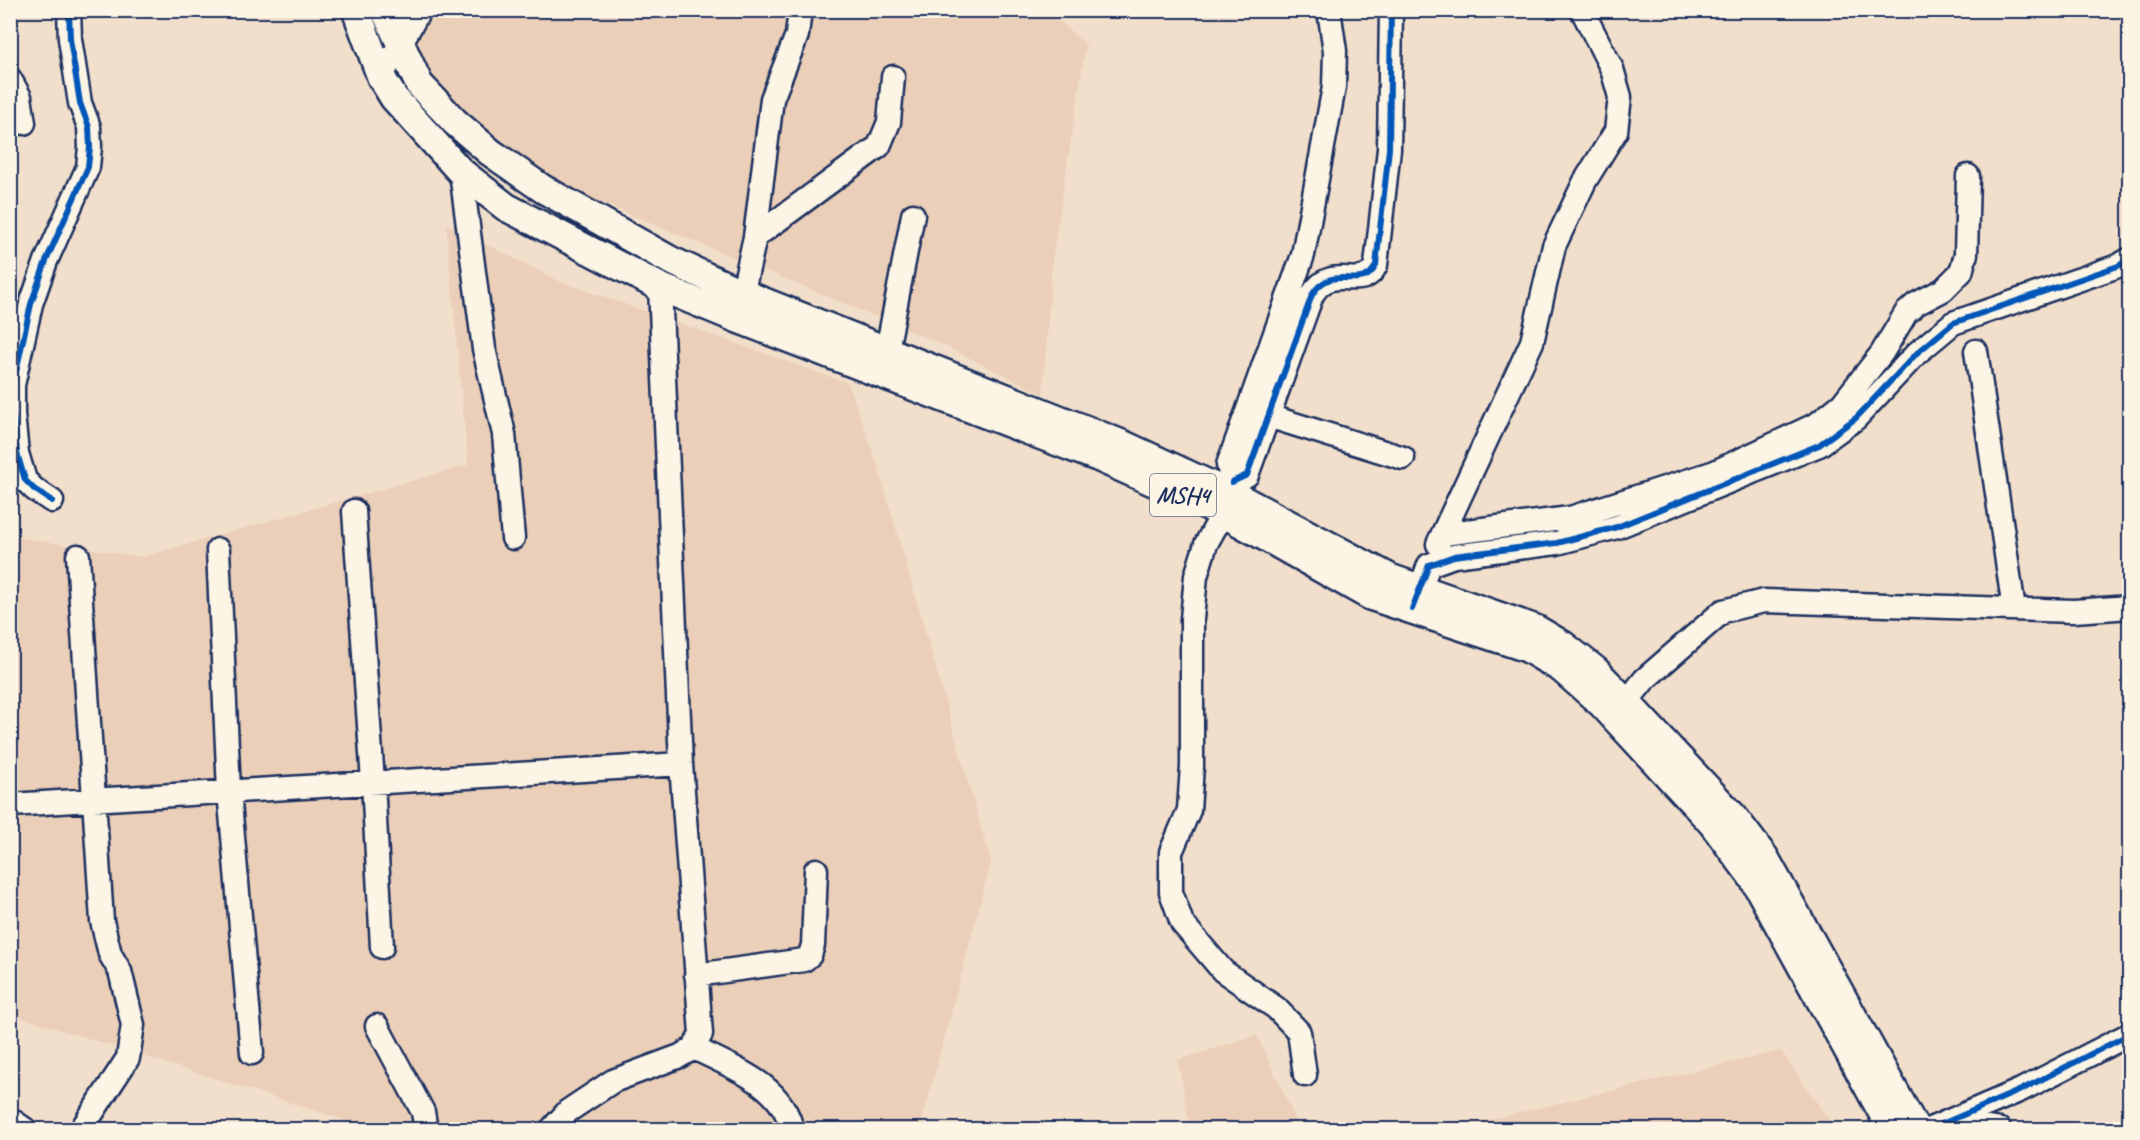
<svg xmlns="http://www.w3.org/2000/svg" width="2140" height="1140" font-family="Caveat,sans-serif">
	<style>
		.built { fill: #ebcfb8 }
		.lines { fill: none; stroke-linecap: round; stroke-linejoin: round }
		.minor-casing { stroke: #1b2f5e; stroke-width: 27 }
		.major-casing { stroke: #1b2f5e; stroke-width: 32 }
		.minor { stroke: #fcf5e5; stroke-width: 22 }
		.major { stroke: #fcf5e5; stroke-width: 27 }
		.cycleway-casing { stroke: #fcf5e5; stroke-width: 10 }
		.cycleway { stroke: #0057b8; stroke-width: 6 }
		.labels { text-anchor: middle; stroke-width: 6; stroke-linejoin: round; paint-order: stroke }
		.shield { fill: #fcf5e5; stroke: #5e6a86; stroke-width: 1.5 }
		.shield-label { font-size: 24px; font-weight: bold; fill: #1b2f5e }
	</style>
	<rect width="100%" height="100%" fill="#f2dfcb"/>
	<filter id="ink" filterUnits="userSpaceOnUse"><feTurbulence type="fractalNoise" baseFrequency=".0167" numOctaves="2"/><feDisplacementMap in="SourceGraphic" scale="12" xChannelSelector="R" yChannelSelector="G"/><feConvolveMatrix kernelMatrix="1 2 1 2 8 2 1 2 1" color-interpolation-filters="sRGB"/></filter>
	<g filter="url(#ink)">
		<path class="built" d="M404,11H1048L1086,45L1052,261L1043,394L939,343L545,179L434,82Z
			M446,224L559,281L848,383L879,469L991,862L920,1129H373L11,1014L10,536L142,557L468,465Z
			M1257,1035L1300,1129H1190L1178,1060Z
			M1781,1051L1835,1129H1449Z"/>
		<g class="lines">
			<g class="minor-casing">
				<path id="minor" d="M381,77L420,10
					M10,79L20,97L24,123
					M461,172L484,349L504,434L513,538
					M755,237L879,146L889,122L893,77
					M739,309L755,237L772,99L797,35L800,10
					M1976,351L2014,609
					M884,366L913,215
					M1268,416L1403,458
					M1232,482L1247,475L1312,295C1333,260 1362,295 1376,265L1389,149L1391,10
					M52,501L34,489L25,480L17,453L13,414V385L31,304L46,261L88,167L90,147L89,127L80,103L70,39L69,10
					M354,511L373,782L382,947
					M1443,534L1570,518L1715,472L1817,424L1842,404L1882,353L1906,313L1916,304L1943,290L1961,272L1966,254L1968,176
					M1438,544L1532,342L1554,246L1585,181L1616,131L1620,97L1612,69L1582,10
					M218,550L229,791L252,1053
					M78,556L102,921L110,954L120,971L133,1025L128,1058L81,1130
					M1414,604L1429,565L1454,556L1557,543L1617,527L1819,445L1856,418L1917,353L1953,323L2118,266L2130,259
					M1615,716L1645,679L1723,611L1764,601L2074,611L2130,607
					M10,805L681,764
					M696,975L804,960L810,955L813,945L816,870
					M377,1026L423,1112L426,1130
					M694,1048C731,1067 783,1084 792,1130
					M1305,1075L1299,1032L1276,1008L1223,971L1182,923L1171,892V852L1189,810L1192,766V619L1196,576L1206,544L1223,513L1232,482L1228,465L1303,255L1334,87L1335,51L1329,10
					M10,1119L26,1130
					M1947,1122L2000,1130
					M551,1130L568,1111L613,1081L680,1056L694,1048L701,1034L681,764L660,287
					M1928,1130L2021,1090L2130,1034"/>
			</g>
			<g class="major-casing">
				<path id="major" d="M356,10L381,77L394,98L461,172L506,207L660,287L738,319L1097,457L1223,513L1370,596L1527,648L1562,669L1602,704L1712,823L1753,878L1892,1130
					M385,10L419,84L455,122L490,152L543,189L670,260L742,293L1122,444L1243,500L1390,578L1536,629L1563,645L1595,670L1626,702L1733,816L1765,858L1916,1130"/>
			</g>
			<use href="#minor" class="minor"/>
			<use href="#major" class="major"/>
			<g class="cycleway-casing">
				<path id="cycleway" d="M1232,482L1247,475L1312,295C1333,260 1362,295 1376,265L1389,149L1391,10
					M52,501L34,489L25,480L17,453L13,414V385L31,304L46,261L88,167L90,147L89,127L80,103L70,39L69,10
					M1412,609L1429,565L1454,556L1557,543L1617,527L1819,445L1856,418L1917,353L1953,323L2118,266L2130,259
					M1928,1130L2021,1090L2130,1034"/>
			</g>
			<use href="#cycleway" class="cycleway"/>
		</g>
	</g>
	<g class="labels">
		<rect class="shield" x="1150" y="474" width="66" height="42" rx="4.5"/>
		<g class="shield-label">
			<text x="1183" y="503">MSH4</text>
		</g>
	</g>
	<rect width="2140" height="1140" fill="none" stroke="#fcf5e5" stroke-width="36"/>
	<rect x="18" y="18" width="2104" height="1104" fill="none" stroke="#1b2f5e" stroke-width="2" filter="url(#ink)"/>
</svg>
